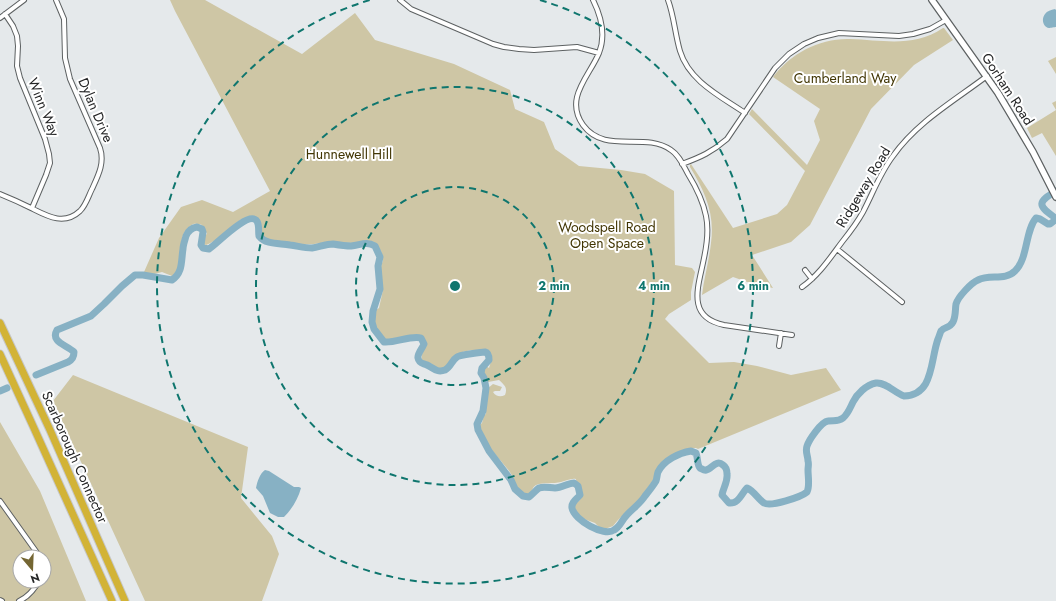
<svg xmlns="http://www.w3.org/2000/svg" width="1056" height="601" font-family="Jost,sans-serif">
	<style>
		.green { fill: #cec6a5; fill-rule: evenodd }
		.water { fill: #87b1c4 }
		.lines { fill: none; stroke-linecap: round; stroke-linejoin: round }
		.river { stroke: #87b1c4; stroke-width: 7 }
		.minor-casing { stroke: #5d6162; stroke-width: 6 }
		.secondary-casing { stroke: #5d6162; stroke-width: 8 }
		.motorway-casing { stroke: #c6c7c7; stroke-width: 9 }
		.minor { stroke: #fff; stroke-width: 4 }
		.secondary { stroke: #fff; stroke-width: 5.5 }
		.motorway { stroke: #d2b336; stroke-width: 7 }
		.ring { fill: none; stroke: #0f766e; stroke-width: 2; stroke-dasharray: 7 5 }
		.labels { text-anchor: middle; stroke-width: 4; stroke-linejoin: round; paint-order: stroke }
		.park-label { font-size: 14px; fill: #413503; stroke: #fff }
		.street-label { font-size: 14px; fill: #252627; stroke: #fff }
		.centre { fill: #0f766e; stroke: #fff; stroke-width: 2 }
		.ring-label { font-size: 12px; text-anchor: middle; font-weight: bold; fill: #0f766e; stroke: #fff; stroke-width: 4; stroke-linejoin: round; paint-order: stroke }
	</style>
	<rect width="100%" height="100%" fill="#e5e9eb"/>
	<path class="green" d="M170,0H205L302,54L355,13L375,40L454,64L510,90L515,109L544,122L555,149L579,166L621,170L645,174L674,191L675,265L692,268L695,272L691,292V300L669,314L665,319L709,363L734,362L757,366L791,375L826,368L841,390L698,449L696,448H690L672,456L662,462L657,470L653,480L642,496L637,502L629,509L618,520L613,526L605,529L600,528L595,523L584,519L575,511V504L580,500L581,496C580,493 580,491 580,488C579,484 576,483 576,479C571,478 566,481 561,482C553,484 544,482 536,485C532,487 532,493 528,494C524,495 519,491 517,488C515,485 515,481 513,477C506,463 476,439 480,422L481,424L482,423L484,415L486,414V400L487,389L493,384L502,387L500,391H495L493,392C496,397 501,397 505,395C508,387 504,385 499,380L488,382C483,377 480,372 486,366L489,368C490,364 492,360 490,356C485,347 465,350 458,354C452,358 450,364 445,368L436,369L433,368L432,364L422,361C420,353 427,347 424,342C418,331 393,343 383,340V337L377,329L373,317L375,316L376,310L379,308L383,290L380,270L383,260L381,251L374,242L368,241L353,243L327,242L314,244L297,245L288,242L270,240L261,237C261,234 262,231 261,228C259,218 248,217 240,220C236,223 233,226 230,229C223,235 214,242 206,245L203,244L204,236L207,234C203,226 203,223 193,224C190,226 186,229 184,233C178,245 183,269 172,276L162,272C156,273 150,277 144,272L159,238L181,207L202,200L233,212L270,191L175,11Z
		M943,28H944L953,40L914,65L871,109L810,225L791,242L752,255L773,288L753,284L733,277L702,295C704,278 709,261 711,243C715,213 705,192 690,167V165L691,164L733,228L777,214L787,205L805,171L749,114L752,109L807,165L820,140L814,121L820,109L773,77C791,53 820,38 850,39C883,40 913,48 943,28Z
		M1056,57V74L1048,61Z
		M1056,101V156L1042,133L1032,138L1027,128L1056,110L1052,103Z
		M73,375L248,447L241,498L272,536L279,554L262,601H145L53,401Z
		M0,422L40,491L86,601H0ZM20,557H44V581H20Z"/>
	<path class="water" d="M1055,9L1056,10V27C1055,27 1050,28 1049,28C1043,27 1041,19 1045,14C1047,11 1051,10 1055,9Z
		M265,470L269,471L294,487H299L301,488C298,499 292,509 284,517H278L270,513L263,496L256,488C257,482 260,473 265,470Z"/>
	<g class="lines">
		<path class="river" d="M36,375L68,362C72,360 74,357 74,352C67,345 50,342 57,330L91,316L104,304L122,286L135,275H143L172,280C183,273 181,261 183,249C183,245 185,240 186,236C188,231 191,228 197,227L202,229L203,232L201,245L203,248L209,249C217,244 247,212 256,220C260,224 258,231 259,236C266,245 280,243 290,245C298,246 304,248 312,248C319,247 326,244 333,244C339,245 346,246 351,246C361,245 366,241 375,246L380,257L378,266L380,289L373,311L372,322L374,329L384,342C396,343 411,335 421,338L424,344C422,349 417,354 418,358C419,364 423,363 427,365C433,368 437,373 445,370C451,367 452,360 457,357C459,355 483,352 485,352C489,353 489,357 489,360L482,368L481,373L484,378L486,388L483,411L477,424L478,430L489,451L511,480L515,489L523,496L529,497C533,494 536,490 539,488C544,486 550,488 555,488C562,488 568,483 574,483L578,486L580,495C577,499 571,502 572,508C574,520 604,537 614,530C620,527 622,520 626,516C632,509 640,504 645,496C649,491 653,486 656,481C657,478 657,475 658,472C664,460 679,453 691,451L696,453C698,458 697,465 700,468C702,469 705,471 706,470C712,469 716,459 723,465C726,467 727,471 727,474C728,482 723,488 722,495L729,503C739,504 741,494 747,488C754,491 758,499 764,503C771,507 801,497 807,492C810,486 808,477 808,470C808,467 809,464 808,461C808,456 805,452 807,446C809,440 821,422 828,421C834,420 838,422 843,418C848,414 850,408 853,402C857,394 866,385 876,383C886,382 895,393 904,396C934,395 930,361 938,339C939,337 940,333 941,331C945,326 949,329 953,322C956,316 955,310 956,304C958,297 971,283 978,280C990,274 1005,281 1015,271C1028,259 1025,231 1036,218L1040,219L1048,224H1050L1054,221V217C1037,205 1038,202 1056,191
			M0,391L7,388"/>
		<g class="minor-casing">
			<path id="minor" d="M400,0L411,9L493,44L504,47L519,49L534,50L577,47L599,53
				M593,0C601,16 606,35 599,53C589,77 564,98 583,125C605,155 644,131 671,150C679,155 683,165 688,174C696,187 703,201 706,216C709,230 707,244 704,258C699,285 685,317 724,325L792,335
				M668,0C674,16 675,34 680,51C689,81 720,96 745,113
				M5,14L13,26L17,36L18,46L17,66L20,78L45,139L49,154L50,163L46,175L32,208
				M0,18L24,0
				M682,164C701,157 712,152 727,139L775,68L789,54L804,44L818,38L839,33L899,36L913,34L930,29L946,20
				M0,194C10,198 21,203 31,208C47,216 64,226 80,211C86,205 88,197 92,189C98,176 105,163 100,148L70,79L65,58L64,19L56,0
				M837,249L902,302
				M805,270L812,279
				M802,287C819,275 830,258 842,242C850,232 857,223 863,212C873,193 880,173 893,156C917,122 954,101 987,76
				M779,346L781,333
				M0,501L40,557
				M0,600L2,601
				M19,601C28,597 34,590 39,581"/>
		</g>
		<g class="secondary-casing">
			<path id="secondary" d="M932,0L998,93L1033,152L1056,197"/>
		</g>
		<g class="motorway-casing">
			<path id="motorway" d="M0,323L50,430L125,601
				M0,354L33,426L112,601"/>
		</g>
		<use href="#minor" class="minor"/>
		<use href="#secondary" class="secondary"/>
		<use href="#motorway" class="motorway"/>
	</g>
	<g class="ring">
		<circle cx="455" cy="286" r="99"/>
		<circle cx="455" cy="286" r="199"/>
		<path d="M540 0A298 298 0 1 1 370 0"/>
	</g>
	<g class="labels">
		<g class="park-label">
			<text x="845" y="83">Cumberland Way</text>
			<text x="349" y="159">Hunnewell Hill</text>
			<text x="607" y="232">Woodspell Road<tspan x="607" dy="16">Open Space</tspan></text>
		</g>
		<g class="street-label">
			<text transform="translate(1008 89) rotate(57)" y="5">Gorham Road</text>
			<text transform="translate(44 107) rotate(68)" y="5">Winn Way</text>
			<text transform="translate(96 110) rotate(67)" y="5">Dylan Drive</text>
			<text transform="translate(863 187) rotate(-59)" y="5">Ridgeway Road</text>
			<text transform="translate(75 457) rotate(66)" y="5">Scarborough Connector</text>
		</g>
	</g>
	<circle cx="455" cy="286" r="6" class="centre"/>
	<g class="ring-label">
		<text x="554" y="290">2 min</text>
		<text x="654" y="290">4 min</text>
		<text x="753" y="290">6 min</text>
	</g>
	<g transform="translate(32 569) rotate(161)"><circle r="19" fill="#ffffff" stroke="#a8a8a9"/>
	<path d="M0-3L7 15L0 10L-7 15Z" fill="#746633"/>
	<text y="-6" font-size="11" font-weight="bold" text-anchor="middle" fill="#252627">N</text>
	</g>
</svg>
